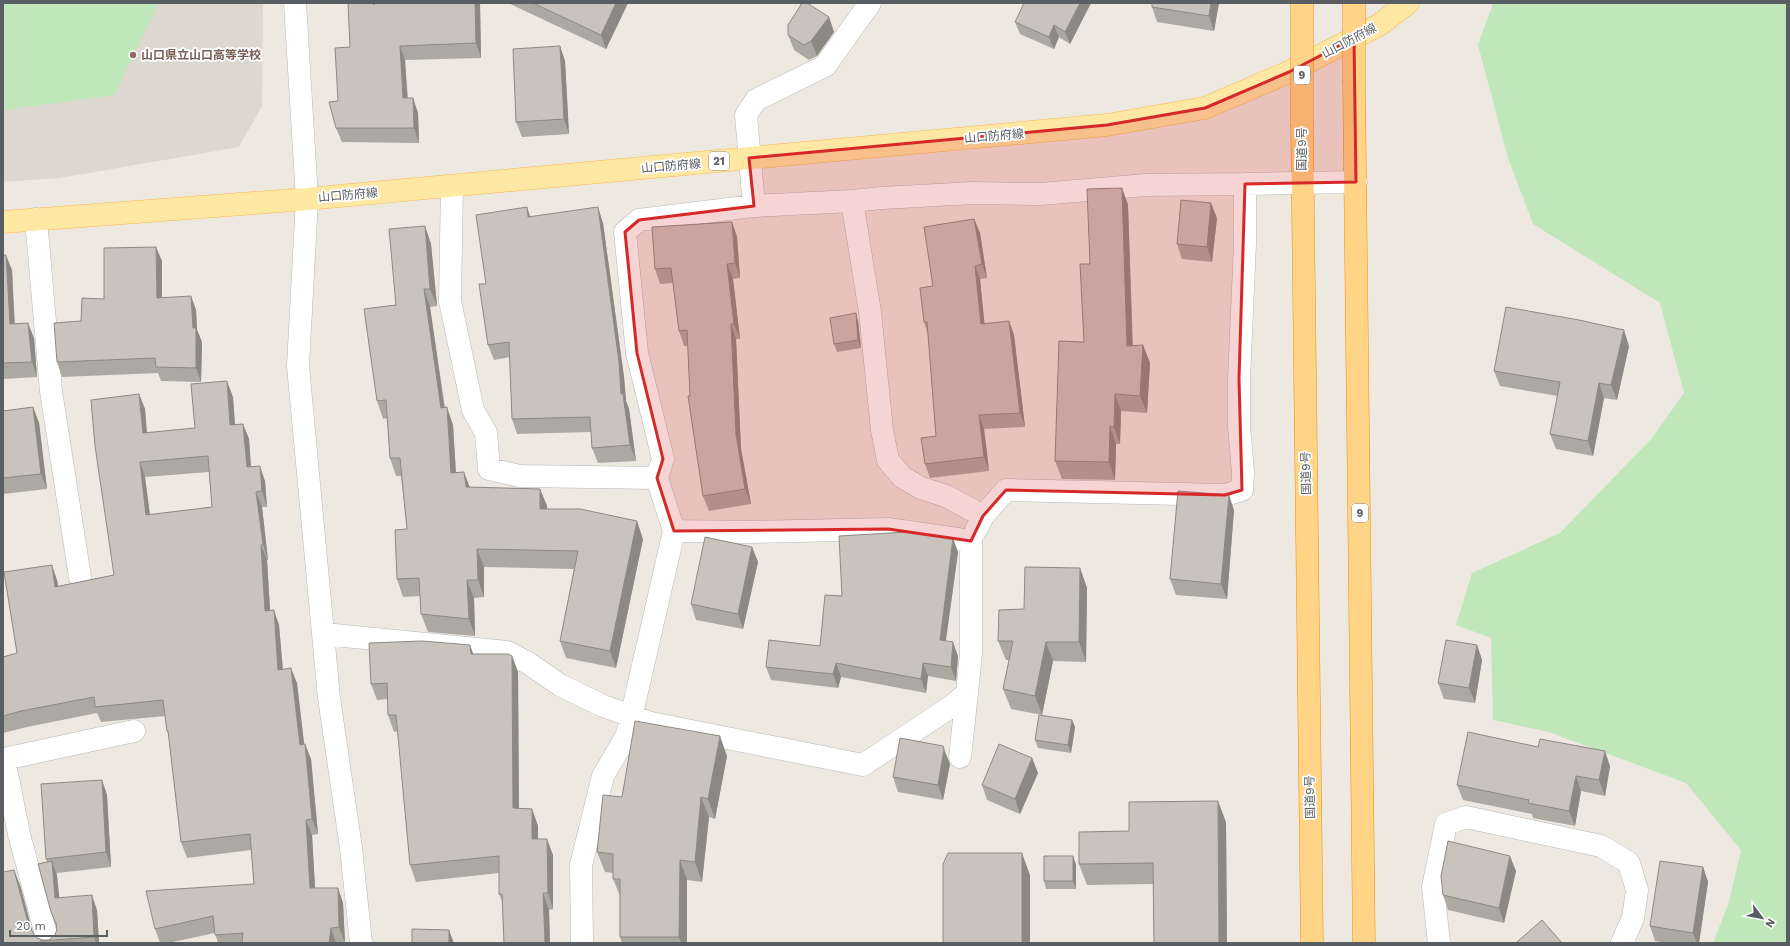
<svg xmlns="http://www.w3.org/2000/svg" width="1790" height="946" font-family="'Work Sans','Noto Sans JP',sans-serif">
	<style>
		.education { fill: #ddd8cf }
		.green { fill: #bfe7ba }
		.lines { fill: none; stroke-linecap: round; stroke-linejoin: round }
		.minor-casing { stroke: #b3b8bc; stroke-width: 23 }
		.major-casing { stroke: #fbb94c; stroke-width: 23 }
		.highway-casing { stroke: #ee8c00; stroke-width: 23 }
		.minor { stroke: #fff; stroke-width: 22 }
		.major { stroke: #ffe7a4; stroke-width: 22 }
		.highway { stroke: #ffd486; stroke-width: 22 }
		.highway-bridge-casing { stroke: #ee8c00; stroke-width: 23; stroke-linecap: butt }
		.highway-bridge { stroke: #ffd486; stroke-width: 22 }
		.wall { fill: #aca9a3; fill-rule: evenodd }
		.shaded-wall { fill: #8c8984 }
		.building { fill: #c8c4bd; stroke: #8c8984; fill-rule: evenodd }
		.marked { fill: #d62828; fill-opacity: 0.2; stroke: #d62828; stroke-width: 3; stroke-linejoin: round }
		.education-dot { fill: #8d6e63; stroke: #fff; stroke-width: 1.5 }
		.labels { text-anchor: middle; stroke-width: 3.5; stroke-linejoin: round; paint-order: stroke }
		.shield { fill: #fff; stroke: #8b8e92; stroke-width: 1 }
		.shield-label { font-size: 11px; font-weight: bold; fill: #595e63 }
		.street-label { font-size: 12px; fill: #595e63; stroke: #fff }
		.education-label { font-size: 12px; font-weight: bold; fill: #785e54; stroke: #fff; text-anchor: start }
	</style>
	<rect width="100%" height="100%" fill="#eee9e0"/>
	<path class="education" d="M3,3H263L262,106L239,147L60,178L3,182Z"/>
	<path class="green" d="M3,3H159L114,95L3,110Z
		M1493,3H1787V943H1713L1729,902L1741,850L1686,783L1549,732L1493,720L1491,638L1456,625L1472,573L1560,533L1652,438L1684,393L1660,303L1533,224L1508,158L1478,45Z"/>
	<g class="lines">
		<g class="minor-casing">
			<path id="minor" d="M295,3L307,199L298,366L329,698L351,848L361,943
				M1245,184L1356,182
				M452,186L450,301L473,410L486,433L489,469L520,476L657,478L674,531L627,735L603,776L581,865L582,943
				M852,201L882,198L973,193L1041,194L1146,185L1245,184V243L1239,379V426L1243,473L1242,490L1225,495L1006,490L983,516
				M754,206L852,201L870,312L882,430L888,460L902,477L921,488L946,496L983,516L976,530
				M36,219L51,391L80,577
				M657,478L663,459L637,353L625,232L639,220L754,206L746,115L756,100L825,66L870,3
				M324,634L507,652L528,663L560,685L603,706L651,723L863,765L952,706L967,693L971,654V541L888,529L747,532L674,531
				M960,757L967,693
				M50,943L45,931L19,834L4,759L134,731
				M1439,943L1433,887L1446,824L1466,817L1601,846L1629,863L1637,890L1633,918L1622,943"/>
		</g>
		<g class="major-casing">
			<path id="major" d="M3,222L307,199L1107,125L1205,108L1289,72L1379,25L1408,3"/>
		</g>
		<g class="highway-casing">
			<path id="highway" d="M1302,3V23
				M1354,83L1364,943
				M1302,127L1312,943"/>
		</g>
		<use href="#minor" class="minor"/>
		<use href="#major" class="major"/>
		<use href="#highway" class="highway"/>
		<g class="highway-bridge-casing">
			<path id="highway-bridge" d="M1302,23V127
				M1354,83V3"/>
		</g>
		<use href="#highway-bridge" class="highway-bridge"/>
	</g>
	<path class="wall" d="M480,3L481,58L405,60L408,98H413L418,113L419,143L342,142L336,128L338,101L350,47Z
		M508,3H628L606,49Z
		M1091,3L1070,44L1059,37L1054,49L1020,34L1015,22Z
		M1152,3H1219L1214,31L1157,22L1152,7Z
		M829,17L834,32L817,56L809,60L794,50L788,35Z
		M560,46L565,61L569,134L522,137L516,122Z
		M1122,188L1128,205L1133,346L1143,345L1150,363L1147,413L1121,411L1120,444H1116L1115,480L1062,479L1055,461L1084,342L1090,264Z
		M530,217L603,223L624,377L626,401L629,409L636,461L598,463L592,448L591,432L517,434L512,419L510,357L494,360L488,345L486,284Z
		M1217,218L1212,262L1182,259L1177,244Z
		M974,219L980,233L987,278L980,279L984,324L1009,321L1014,335L1025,427L984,429L989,471L930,478L925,464L936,436L928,335L924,322L933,286Z
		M732,222L737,237L740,278L733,279L740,339H736L741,449L751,504L709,511L703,496L690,396L688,346H684L679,331L673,283L660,284L655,269Z
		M425,226L431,244L437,306L430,307L445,408L453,425L456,473L470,487L540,489L547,506V509L643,539L616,668L566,658L560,641L574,569L484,567V597L474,598L475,636L428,632L421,614L420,596L403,597L397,579L407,529L401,476H396L390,458L387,418L383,419L377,401L396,305Z
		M3,255L12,270L15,324L34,338L37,377L3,379Z
		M162,261V298L191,296L196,310L197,330L202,342L201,382L161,381L158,373L62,377L57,362L81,321L104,299Z
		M858,321L861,348L837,352L834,344Z
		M1629,346L1617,400L1604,398L1593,456L1556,449L1550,434L1558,396L1500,386L1494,371Z
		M139,394L145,409L147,433L195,428L233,397L235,425L243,424L249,439L251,467L265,481L267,507H262L268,560H267L270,610L279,625L283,669L297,683L304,744H305L311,759L318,834L312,835L315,888H338L343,903L345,943H218L215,933L168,943H160L155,929L254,884L251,850L187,858L181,842L169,736L167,731L165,716L101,722L97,713L27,727L3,733V657L17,653L57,580L58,586L114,575ZM209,472L212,507L150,515L145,477Z
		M33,407L39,423L47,489L3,494V411Z
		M1234,510L1227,599L1176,595L1170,579Z
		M752,547L758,562L743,629L696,620L691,604Z
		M958,552L946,641L958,656L956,681L928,676L926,693L841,677L838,688L771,680L766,667L820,646L842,596Z
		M1080,568L1087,588L1086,662L1053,661L1042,715L1011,709L1003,689L1009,660H1006L998,641L1024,609Z
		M470,645L473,654L512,656L518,672L519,808L532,809L538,826V839L553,855V909L549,910L550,943H504L502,901L499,894V873L416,882L410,865L398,731L394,732L388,715V699L377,700L371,684Z
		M1477,645L1482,660L1475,703L1444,699L1438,683Z
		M1072,720L1075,727L1071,753L1038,748L1035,740Z
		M727,756L715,819L709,817L702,882L687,880V943H622L620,937V896L613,879V873L605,872L597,852L622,797Z
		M1032,758L1038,773L1020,814L987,800L982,785Z
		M950,764L943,800L898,792L893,777Z
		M1610,766L1605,796L1581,791L1575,826L1533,818L1532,814L1463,800L1457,785Z
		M102,780L107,795L111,867L57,873V876L59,897L97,910L99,943H3L20,885L33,933L37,938L43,940H49L55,935L57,929L56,926L51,912L47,862L46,859Z
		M1226,822L1227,943H1154L1153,884L1087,885L1079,864L1129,831Z
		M1076,864V889H1046L1044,881Z
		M1703,867L1708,882L1699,943H1666L1655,941L1650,926Z
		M1516,871L1504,923L1448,910L1443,895Z"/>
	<path class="shaded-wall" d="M475,3H480L481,58L476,43Z
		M616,3H628L606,49L601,35Z
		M1080,3H1091L1070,44L1065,32Z
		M1211,3H1219L1214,31L1209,16Z
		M829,17L834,32L817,56L811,41Z
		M1054,25L1059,37L1054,49L1049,37Z
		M400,46L405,60L408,113L403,98Z
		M560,46L565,61L569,134L564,119Z
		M413,98L418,113L419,143L414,128Z
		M1122,188L1128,205L1133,364L1127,346Z
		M1211,203L1217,218L1212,262L1207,247Z
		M527,207L532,222L528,217Z
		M598,207L603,223L624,377L626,401L629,409L636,461L630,445L621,394Z
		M974,219L980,233L987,278L982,264Z
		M732,222L737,237L740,278L735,263Z
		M425,226L431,244L437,306L430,289Z
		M156,247L162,261V313L157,298Z
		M6,255L12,270L15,339L10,324Z
		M727,264L733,279L740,339L734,324Z
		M975,266L980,279L986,338L981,324Z
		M424,289L430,307L447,426L441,408Z
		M191,296L196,310L197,330L202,342L201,382L196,368Z
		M856,313L858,321L861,348L858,340Z
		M1009,321L1014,335L1025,427L1020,413Z
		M28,323L34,338L37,377L32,362Z
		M731,324L736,339L741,449L751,504L745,489L736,434Z
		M1624,330L1629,346L1617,400L1611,385Z
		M1143,345L1150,363L1147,413L1140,396Z
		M227,381L233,397L236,441L230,425Z
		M1599,383L1604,398L1593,456L1588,441Z
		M139,394L145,409L148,448L143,433Z
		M1115,394L1121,411L1120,444L1114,427Z
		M33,407L39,423L47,489L41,474Z
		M447,407L453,425L457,491L451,473Z
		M979,415L984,429L989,471L984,457Z
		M243,424L249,439L252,483L247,467Z
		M1110,426L1116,444L1115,480L1109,462Z
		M140,462L145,477L152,531L146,515Z
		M260,466L265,481L267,507L262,491Z
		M464,472L471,490L466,487Z
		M540,489L547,506L546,527L540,509Z
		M256,492L262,507L268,560L263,544Z
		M1229,495L1234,510L1227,599L1221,584Z
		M637,521L643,539L616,668L610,651Z
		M953,538L958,552L944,653L940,640Z
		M261,545L267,560L271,626L265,611Z
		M752,547L758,562L743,629L738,614Z
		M477,549L484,567V597L478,580Z
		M52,565L57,580L61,602L55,587Z
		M1080,568L1087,588L1086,662L1079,642Z
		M467,580L474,598L475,636L469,619Z
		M274,610L279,625L284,685L278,670Z
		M953,642L958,656L956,681L951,667Z
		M1046,642L1053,661L1042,715L1035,696Z
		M470,645L476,662L471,654Z
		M1477,645L1482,660L1475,703L1469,688Z
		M512,656L518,672L519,824L513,808Z
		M836,663L841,677L838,688L833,674Z
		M923,663L928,676L926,693L921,679Z
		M291,668L297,683L306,760L300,745Z
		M1072,720L1075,727L1071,753L1068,745Z
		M720,736L727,756L715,819L708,799Z
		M305,744L311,759L318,834L312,819Z
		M944,749L950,764L943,800L938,785Z
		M1605,751L1610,766L1605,796L1599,780Z
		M1032,758L1038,773L1020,814L1015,799Z
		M1576,776L1581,791L1575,826L1569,811Z
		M102,780L107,795L111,867L106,852Z
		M701,797L709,817L702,882L695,862Z
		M1218,801L1226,822L1227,943H1219Z
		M532,809L538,826V855L532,839Z
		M306,820L312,835L316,904L310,888Z
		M547,839L553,855V909L548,893Z
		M1022,853L1030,875V943H1022Z
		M1073,856L1076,864V889L1073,881Z
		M1510,856L1516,871L1504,923L1499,908Z
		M680,860L687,880V943H681L679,937Z
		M52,861L57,876L61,913L55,898Z
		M1703,867L1708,882L1699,943H1697L1693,933Z
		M14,870L20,885L33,934L27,919Z
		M338,888L343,903L345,943L339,927Z
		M543,893L549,910L550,943H545Z
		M92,895L97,910L99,943H96L94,937Z
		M331,928L336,943H329Z
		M449,930L454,943H449Z"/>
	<path class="building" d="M348,3H374V5L375,3H475L476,43L400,46L403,98H413L414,128H336L329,102L338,101L335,48L350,47Z
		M533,3H616L601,35Z
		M802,3H807L829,17L811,41L804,45L788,35V25Z
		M1024,3H1080L1065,32L1054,25L1049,37L1015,22Z
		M1152,3H1211L1209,16L1152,7Z
		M560,46L564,119L516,122L513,49Z
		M1122,188L1127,346L1143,345L1140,396L1115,394L1114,427L1110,426L1109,462L1055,461L1059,341L1084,342L1080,264H1090L1087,189Z
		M1181,200L1211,203L1207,247L1177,244Z
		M527,207L528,217L598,207L619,362L621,394H623L630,445L592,448L590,417L512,419L509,342L488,345L479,284H486L476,215Z
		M974,219L982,264L975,266L981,324L1009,321L1020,413L979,415L984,457L925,464L921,438L936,436L927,322H924L920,288L933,286L924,227Z
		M732,222L735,263L727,264L734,324H731L736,434L745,489L703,496L688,396H690L687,330L679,331L671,268L655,269L652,227Z
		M425,226L430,289H424L441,408L447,407L451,473L464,472L466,487L540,489V509H580L637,521L610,651L560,641L578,551L477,549L478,580H467L469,619L421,614L419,578L397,579L395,530L407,529L400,458H390L386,400L377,401L364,309L396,305L389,229Z
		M156,247L157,298L191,296L193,328H196V368L156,367L155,358L57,362L54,323L81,321L82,298L104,299V248Z
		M3,255H6L10,324L28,323L32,362L3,363Z
		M1506,307L1579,320L1624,330L1611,385L1599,383L1588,441L1550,434L1560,382L1494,371Z
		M856,313L858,340L834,344L830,318Z
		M227,381L230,425L243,424L247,467L260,466L262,491L256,492L263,544L261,545L265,611L274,610L278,670L291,668L300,745L305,744L312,819L306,820L310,888H338L339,927L331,928L329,943H242L243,933L215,935L213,916L155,929L146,891L254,884L250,834L181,842L168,731H167L163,700L95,707L94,697L21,711L3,716V657L17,653L4,572L52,565L55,587L114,575L95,446L91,400L139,394L143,433L195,428L191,384ZM208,456L212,507L146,515L140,462Z
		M33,407L41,474L3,478V411Z
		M1178,491L1229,495L1221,584L1170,579Z
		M907,532L953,538L940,640L953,642L951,667L923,663L921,679L836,663L833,674L766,667L769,640L820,646L825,595L842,596L839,536Z
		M705,537L752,547L738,614L691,604Z
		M1025,567L1080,568L1079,642H1046L1035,696L1003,689L1013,641H998L999,610L1024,609Z
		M1446,640L1477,645L1469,688L1438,683Z
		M422,641L470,645L471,654H508L512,656L513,808L532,809V839H547L548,893H543L545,943H504L502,894H499V856L410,865L396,715H388L387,683L371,684L369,643Z
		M1039,715L1072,720L1068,745L1035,740Z
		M635,721L720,736L708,799L701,797L695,862L680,860L679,937H620V879H613V854L597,852L603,795L622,797Z
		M1468,732L1538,747L1540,739L1605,751L1599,780L1576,776L1569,811L1528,803L1529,800L1457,785Z
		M900,738L943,746L944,749L938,785L893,777Z
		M999,744L1032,758L1015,799L982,785Z
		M102,780L106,852L46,859L41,784Z
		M1218,801L1219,943H1154L1153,863L1079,864V832L1129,831V802Z
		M1448,841L1510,856L1499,908L1443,895L1441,876Z
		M948,853H1022V943H943V864Z
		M1044,856H1073V881H1044Z
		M52,861L55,898L92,895L94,937L40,941V943H3V872L14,870L27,919L33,933L37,938L43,940H49L55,935L57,929L56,923L51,912L38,864Z
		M1660,861L1703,867L1693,933L1650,926Z
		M1542,920L1562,943H1517V942Z
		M412,929L449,930V943H412Z"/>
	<path class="marked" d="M1354,38L1356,182L1245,184L1239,379L1242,490L1225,495L1006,490L983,516L971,541L888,529L674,531L657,478L663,459L637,353L625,232L639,220L754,206L749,158L1107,125L1205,108L1289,72Z"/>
	<circle class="education-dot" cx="133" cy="55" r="4"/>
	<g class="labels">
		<g class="shield">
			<rect x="1294" y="66" width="16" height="18" rx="3"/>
			<rect x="709" y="152" width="20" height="18" rx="3"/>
			<rect x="1352" y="504" width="16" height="18" rx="3"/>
		</g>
		<g class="shield-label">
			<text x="1302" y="79">9</text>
			<text x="719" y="165">21</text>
			<text x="1360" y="517">9</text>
		</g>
		<g class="street-label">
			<text transform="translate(1349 41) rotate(-28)" y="4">山口防府線</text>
			<text transform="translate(994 136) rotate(-5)" y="4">山口防府線</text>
			<text transform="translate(1302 149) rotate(-90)" y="4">国道9号</text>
			<text transform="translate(671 166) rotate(-5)" y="4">山口防府線</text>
			<text transform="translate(348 195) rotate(-5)" y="4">山口防府線</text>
			<text transform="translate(1306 473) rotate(-91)" y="4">国道9号</text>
			<text transform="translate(1310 797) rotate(-91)" y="4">国道9号</text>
		</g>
		<g class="education-label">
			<text x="141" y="59">山口県立山口高等学校</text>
		</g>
	</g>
	<rect width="1790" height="946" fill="none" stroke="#595e63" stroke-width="8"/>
	<g transform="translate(1762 918) rotate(122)" stroke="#ffffff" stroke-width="3" paint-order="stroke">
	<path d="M0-3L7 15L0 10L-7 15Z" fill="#595e63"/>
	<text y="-6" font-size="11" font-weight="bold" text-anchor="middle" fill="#595e63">N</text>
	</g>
	<path d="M10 930v6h97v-6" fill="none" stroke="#595e63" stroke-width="2"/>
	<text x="16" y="930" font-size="12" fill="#595e63" stroke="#ffffff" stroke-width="3" paint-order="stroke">20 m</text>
</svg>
